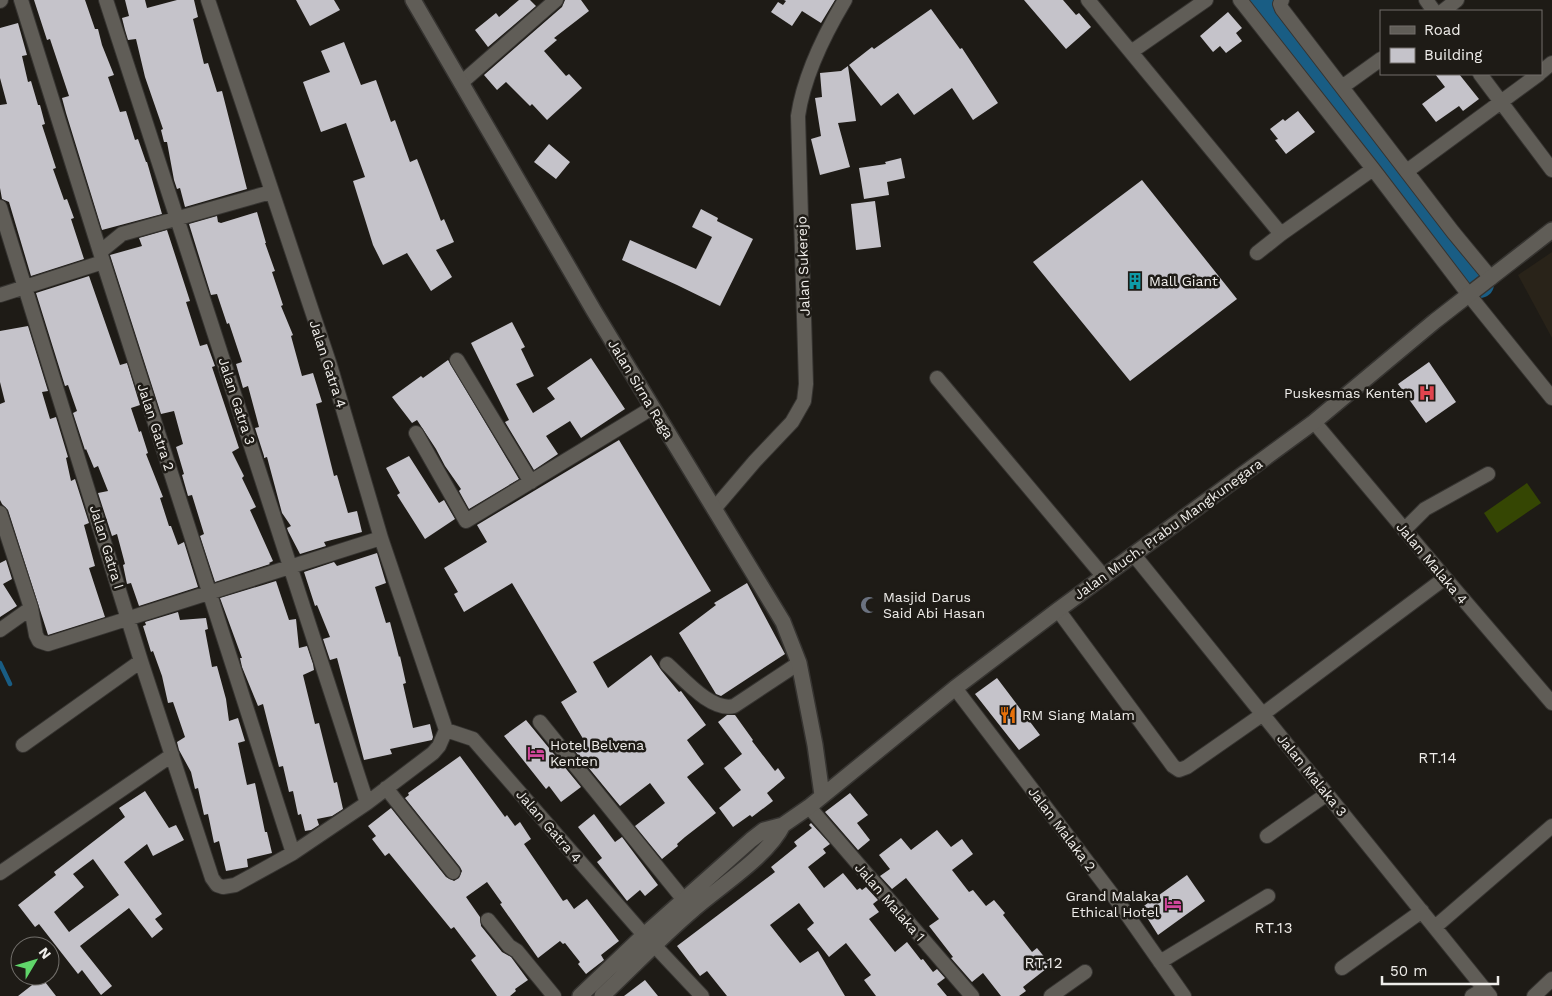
<svg xmlns="http://www.w3.org/2000/svg" width="1552" height="996" font-family="'Work Sans',sans-serif">
	<style>
		.built { fill: #292319 }
		.green { fill: #354603 }
		.lines { fill: none; stroke-linecap: round; stroke-linejoin: round }
		.stream { stroke: #195d84; stroke-width: 4.5 }
		.river { stroke: #195d84; stroke-width: 28 }
		.building { fill: #c5c3ca; fill-rule: evenodd }
		.street-casing { stroke: #363431; stroke-width: 16 }
		.secondary-casing { stroke: #363431; stroke-width: 18 }
		.street { stroke: #605d57; stroke-width: 14 }
		.secondary { stroke: #605d57; stroke-width: 15 }
		.labels { text-anchor: middle; stroke-width: 5; stroke-linejoin: round; paint-order: stroke }
		.street-label { font-size: 14px; fill: #efedea; stroke: #1e1b16 }
		.poi-label { font-size: 14px; fill: #efedea; stroke: #1e1b16; text-anchor: start }
		.neighbourhood-label { font-size: 15px; letter-spacing: 1px; fill: #efedea; stroke: #1e1b16 }
	</style>
	<rect width="100%" height="100%" fill="#1e1b16"/>
	<path class="built" d="M1552,252V338L1518,275Z"/>
	<path class="green" d="M1527,483L1541,503L1497,533L1484,513Z"/>
	<g class="lines">
		<path class="stream" d="M0,663L10,684"/>
		<path class="river" d="M1256,0L1458,259L1480,284"/>
	</g>
	<path class="building" d="M34,0H85L95,29H98L102,45L114,75L108,77L120,112L126,111L135,140L138,139L146,162H147L162,214L102,230L66,113L62,98L69,96L50,39L47,40Z
		M125,0H145L147,8L177,0H194L198,17L193,19L204,64L208,63L217,92L222,91L247,189L185,207L180,188L177,189L174,180L167,142H164L161,130L163,129L145,77L136,39L128,40L125,30L122,18L129,16Z
		M296,0H334L340,10L310,26Z
		M519,0H530L536,6L488,47L475,30L496,13L499,17Z
		M565,0H581L589,11L554,38L557,40L544,51L566,76L569,74L582,88L547,120L532,104L530,106L506,82L497,90L484,75L562,7Z
		M784,0H835L821,23L802,11L792,26L771,12L778,2L783,5L786,1Z
		M1024,0H1063L1076,15L1079,13L1091,27L1066,49Z
		M931,9L960,49L962,48L998,103L973,120L952,88L914,115L898,93L881,106L849,65L872,47L874,49Z
		M1228,12L1242,28L1236,33L1242,41L1226,53L1220,46L1213,52L1200,36Z
		M18,23L27,55L22,56L28,82L31,81L38,105H40L45,124L42,125L56,168L53,169L63,197L64,200L67,199L74,218L71,219L84,259L31,276L9,202L2,199L0,188V105L7,104L0,78V28Z
		M344,42L361,85L376,80L391,122L395,120L410,162L417,159L441,221L444,219L454,242L436,250L452,277L431,291L407,253L383,265L373,245L353,181L365,177L346,123L321,132L303,82L330,72L321,51Z
		M848,66L856,121L838,123L850,167L820,175L811,139L821,136L815,98L822,97L820,73L841,71Z
		M1435,74H1459L1479,99L1463,111L1459,106L1436,122L1422,104L1445,87Z
		M1298,111L1315,132L1286,154L1275,140L1278,139L1270,129L1283,119L1285,121Z
		M549,144L570,162L556,179L534,162Z
		M901,158L905,178L887,182L889,195L864,199L859,168L886,164L885,162Z
		M1142,180L1237,299L1130,381L1033,262Z
		M875,201L881,247L856,250L851,204Z
		M701,209L718,218L717,221L753,239L720,306L677,285L622,260L630,240L696,269L712,237L692,227Z
		M257,212L266,243H265L275,271L272,272L283,305L281,306L293,335L291,336L302,376L313,373L322,402L316,404L334,476L337,475L348,513L357,511L362,532L324,542L326,546L300,554L288,531L287,528L291,526L282,513L267,457L264,458V456L255,428L259,427L248,386L243,388L236,364L242,362L229,323L227,324L217,294L211,295L189,224L217,216L218,222L221,223Z
		M167,230L190,301L186,302L200,346L207,344L215,366L212,367L239,448L232,452L244,476L242,478L256,507L250,510L273,561L269,563L270,564L215,582L200,536L204,534L192,495L188,496L182,475L184,474L176,447L183,444L174,411L161,414L110,255L142,246L139,238Z
		M89,276L120,365L127,363L140,405L131,408L139,432L141,431L148,453L146,454L163,497L160,498L169,526H171L178,545L184,542L198,587L139,606L131,583L127,584L123,565L125,564L117,534L112,536L98,493L108,491L98,466L94,468L86,449L85,450L73,413L77,411L68,385L65,386L36,293Z
		M512,322L525,347L521,349L534,376L516,384L533,413L555,399L547,388L591,358L625,409L581,438L570,421L546,436L558,454L534,470L505,422L509,420L471,343Z
		M28,326L48,391L42,392L50,419L56,417L68,457L66,458L71,481L75,479L89,523L84,525L95,566L89,568L105,617L48,635L8,510L2,504L0,500V404L5,402L0,382V331Z
		M448,360L519,479L469,509L459,491L461,489L445,466L436,449L417,420L412,423L392,397L421,376L423,378Z
		M1429,362L1456,402L1426,423L1398,384Z
		M619,440L711,591L593,662L608,688L651,655L661,670L679,692L681,691L706,725L687,740L704,764L687,777L716,813L685,837L677,844L678,846L662,859L635,826L665,803L650,783L620,806L574,750L585,742L561,702L577,692L512,583L464,612L454,594L458,592L444,568L487,542L477,525Z
		M409,456L439,503L444,500L455,519L425,539L397,495L400,493L386,468Z
		M377,553L386,583L375,587L386,623L390,622L399,657L400,656L406,683L403,684L413,728L430,724L433,737L432,740L390,749L392,754L364,760L337,658L330,660L323,639L330,637L317,605L315,606L304,572L334,562L337,566Z
		M6,560L12,579L3,584L17,606L0,617V563Z
		M276,581L289,620L296,619L299,648L307,646L313,664L314,670L303,675L315,724L319,723L334,783L337,782L343,809L332,816L317,819L319,825L311,830L305,831L301,814L298,815L293,791L289,792L283,766L279,767L263,704L258,706L242,667L240,658H242L220,598Z
		M747,583L785,654L721,696L716,694L679,633L716,605L714,603Z
		M178,612L180,620L206,618L208,629L205,630L212,667L217,666L226,699L229,721L238,718L245,741L238,743L247,785L255,783L265,832H267L272,853L247,859L248,867L226,871L219,841L214,843L208,814L204,815L198,788L195,789L191,772L179,750L177,742L185,737L173,702L168,703L162,676L153,651L151,652L143,626L146,625L145,622Z
		M997,678L1040,735L1019,750L975,694Z
		M727,715H735L753,740L752,741L775,771L778,768L785,778L767,793L773,801L752,817L750,815L733,827L719,808L741,790L724,768L742,754L718,722Z
		M526,720L581,787L561,802L549,786L546,789L504,736Z
		M460,756L505,817L507,815L515,826L520,822L531,839L524,844L563,901L567,899L574,909L587,899L619,941L601,955L604,960L586,974L578,964L580,962L565,943L563,944L560,941L538,958L500,904L502,903L487,882L466,897L480,917L481,926L502,952L511,957L528,980L515,989L516,991L510,996H497L471,960L476,956L454,927L451,929L389,853L385,856L372,839L376,836L368,826L391,808L446,877L454,881L459,878L462,871L460,867L405,798L409,795L408,793Z
		M145,791L169,828L176,825L184,840L153,856L147,844L124,862L162,914L155,919L163,929L152,938L129,908L80,946L112,986L101,995L82,970L78,974L39,924L35,927L18,905L56,875L54,872L125,817L119,808ZM93,859L119,895L69,932L54,912L84,887L73,874Z
		M850,793L868,815L857,823L870,840L858,850L825,812Z
		M594,814L615,842L622,837L658,885L645,896L640,890L627,901L597,862L602,858L578,827Z
		M811,823L830,844L823,849L826,853L808,867L824,888L843,873L857,890L860,888L862,890L866,887L878,900L873,904L879,912L869,919L895,952L907,942L921,960L923,959L933,972L937,969L945,978L937,984L947,996H876L864,980L871,975L846,943L829,957L807,929L814,923L799,903L770,925L800,963L818,951L845,996H727L707,971L700,976L677,946L775,872L771,867L797,846L794,842L812,828L809,825Z
		M937,830L951,847L962,839L973,854L952,870L969,892L973,890L986,906L994,900L1005,913L1003,915L1032,952L1037,948L1051,965L1023,987L1026,991L1019,996H1001L983,973L972,982L951,958L953,957L929,926L939,919L906,878L892,889L880,876L890,869L879,855L901,838L911,850Z
		M1187,875L1205,901L1158,935L1141,908Z
		M42,978L56,996H18L36,982Z
		M645,980L658,996H624Z"/>
	<g class="lines">
		<g class="street-casing">
			<path id="street" d="M21,0L100,252L293,853
				M106,0L367,803
				M1088,0L1281,234
				M1240,0L1373,169L1469,295L1552,398
				M1282,0L1280,4L1282,9L1453,232L1491,278
				M1426,0L1434,11
				M0,1L1,0
				M1443,11L1457,0
				M1131,52L1206,0
				M1541,72L1552,63
				M1480,74L1552,170
				M461,83L556,0
				M1342,87L1381,59
				M1407,171L1539,74
				M0,207L141,661L212,878L217,885L223,887L235,885L293,853L367,803L433,753L439,746L446,730L381,538L330,365L208,0
				M100,252L122,234L271,192
				M1257,253L1281,234L1373,169
				M0,295L103,262
				M457,360L531,482
				M937,378L1104,577
				M1314,422L1445,578L1552,703
				M416,433L466,521L652,408
				M714,509L755,461L792,422L804,401L806,384L798,116C804,75 824,35 845,0
				M0,513L31,608L36,635L39,641L48,644L381,538
				M1404,530L1425,509L1488,474
				M1134,555L1490,996
				M1058,610L1173,766L1179,770L1187,767L1263,714L1445,578
				M0,630L31,608
				M667,664C683,678 711,712 734,706L799,663
				M955,688L1121,906L1184,996
				M540,722L684,900
				M446,730L473,739L644,935
				M23,745L141,661
				M386,788L453,872
				M809,807L972,996
				M1267,836L1327,794
				M0,873L172,755
				M488,920L509,946L517,951L554,996
				M1435,927L1552,826
				M654,945L702,996
				M1160,962L1268,896
				M1342,968L1422,911
				M1051,996L1085,972
				M1472,996L1484,989
				M1534,996L1552,979"/>
		</g>
		<g class="secondary-casing">
			<path id="secondary" d="M413,0L594,311L783,622L799,663L815,745L822,795
				M580,996L644,935L751,840L764,830L783,825L809,807L955,688L1058,610L1314,422L1435,321L1552,230
				M602,996C633,967 662,936 694,909C720,886 768,856 783,825"/>
		</g>
		<use href="#street" class="street"/>
		<use href="#secondary" class="secondary"/>
	</g>
	<defs>
		<g id="building-bare" transform="scale(1.35)"><path d="M-4-6H4V6H1V3H-1V6H-4ZM-2.5-4.3h1.7v1.8h-1.7ZM.8-4.3h1.7v1.8H.8ZM-2.5-1h1.7V.8h-1.7ZM.8-1h1.7V.8H.8Z" fill="#0f9aa8" stroke="#1e1b16" stroke-width="2.5" paint-order="stroke"/></g>
		<g id="hospital-bare" transform="scale(1.35)"><path d="M-5-5h3v3.5h4V-5h3V5h-3V1.5h-4V5h-3Z" fill="#e0444e" stroke="#1e1b16" stroke-width="2.5" paint-order="stroke"/></g>
		<g id="mosque-bare" transform="scale(1.35)"><path d="M3.5-4.9A6 6 0 1 0 3.5 4.9A5 5 0 1 1 3.5-4.9Z" fill="#6b7280" stroke="#1e1b16" stroke-width="2.5" paint-order="stroke"/></g>
		<g id="restaurant-bare" transform="scale(1.35)"><path d="M-5-6h1v4h1v-4h1v4h1v-4h1v5L-1.5 .5V6h-2V.5L-5-1ZM5-6V6H3V1.5H1.5Q1.5-4 5-6Z" fill="#e8710a" stroke="#1e1b16" stroke-width="2.5" paint-order="stroke"/></g>
		<g id="hotel-bare" transform="scale(1.35)"><path d="M-6-4.5h1.5V1H6V5H4.5V3h-9V5H-6ZM-4 0a1.8 1.8 0 1 1 3.6 0ZM.5 0V-2.5h3Q6-2.5 6 0Z" fill="#d1479c" stroke="#1e1b16" stroke-width="2.5" paint-order="stroke"/></g>
	</defs>
	<g fill-rule="evenodd">
		<use href="#building-bare" x="1135" y="281"/>
		<use href="#hospital-bare" x="1427" y="393"/>
		<use href="#mosque-bare" x="869" y="605"/>
		<use href="#restaurant-bare" x="1008" y="715"/>
		<use href="#hotel-bare" x="536" y="753"/>
		<use href="#hotel-bare" x="1173" y="904"/>
	</g>
	<g class="labels">
		<g class="street-label">
			<text transform="translate(803 266) rotate(-92)" y="5">Jalan Sukerejo</text>
			<text transform="translate(328 364) rotate(72)" y="5">Jalan Gatra 4</text>
			<text transform="translate(641 389) rotate(59)" y="5">Jalan Sirna Raga</text>
			<text transform="translate(237 401) rotate(72)" y="5">Jalan Gatra 3</text>
			<text transform="translate(156 427) rotate(72)" y="5">Jalan Gatra 2</text>
			<text transform="translate(1168 529) rotate(-36)" y="5">Jalan Much. Prabu Mangkunegara</text>
			<text transform="translate(107 547) rotate(73)" y="5">Jalan Gatra I</text>
			<text transform="translate(1432 563) rotate(50)" y="5">Jalan Malaka 4</text>
			<text transform="translate(1312 775) rotate(51)" y="5">Jalan Malaka 3</text>
			<text transform="translate(549 826) rotate(49)" y="5">Jalan Gatra 4</text>
			<text transform="translate(1062 829) rotate(53)" y="5">Jalan Malaka 2</text>
			<text transform="translate(890 902) rotate(49)" y="5">Jalan Malaka 1</text>
		</g>
		<g class="poi-label">
			<text x="1149" y="286">Mall Giant</text>
			<text x="1413" y="398" text-anchor="end">Puskesmas Kenten</text>
			<text x="883" y="602">Masjid Darus<tspan x="883" dy="16">Said Abi Hasan</tspan></text>
			<text x="1022" y="720">RM Siang Malam</text>
			<text x="550" y="750">Hotel Belvena<tspan x="550" dy="16">Kenten</tspan></text>
			<text x="1159" y="901" text-anchor="end">Grand Malaka<tspan x="1159" dy="16">Ethical Hotel</tspan></text>
		</g>
		<g class="neighbourhood-label">
			<text x="1438" y="763">RT.14</text>
			<text x="1274" y="933">RT.13</text>
			<text x="1044" y="968">RT.12</text>
		</g>
	</g>
	<rect x="1380" y="10" width="162" height="65" fill="#1e1b16" stroke="#726f6b"/>
	<rect x="1390" y="26" width="25" height="8" fill="#605d57" stroke="#726f6b"/>
	<text x="1424" y="35" font-size="15" fill="#efedea">Road</text>
	<rect x="1390" y="48" width="25" height="15" fill="#c5c3ca" stroke="#726f6b"/>
	<text x="1424" y="60" font-size="15" fill="#efedea">Building</text>
	<g transform="translate(35 961) rotate(52)"><circle r="24" fill="#1e1b16" stroke="#726f6b"/>
	<path d="M0-4L9 19L0 12L-9 19Z" fill="#60d56a"/>
	<text y="-8" font-size="14" font-weight="bold" text-anchor="middle" fill="#efedea">N</text>
	</g>
	<path d="M1382 976v8h116v-8" fill="none" stroke="#efedea" stroke-width="2.5"/>
	<text x="1390" y="976" font-size="15" fill="#efedea" stroke="#1e1b16" stroke-width="4" paint-order="stroke">50 m</text>
</svg>
